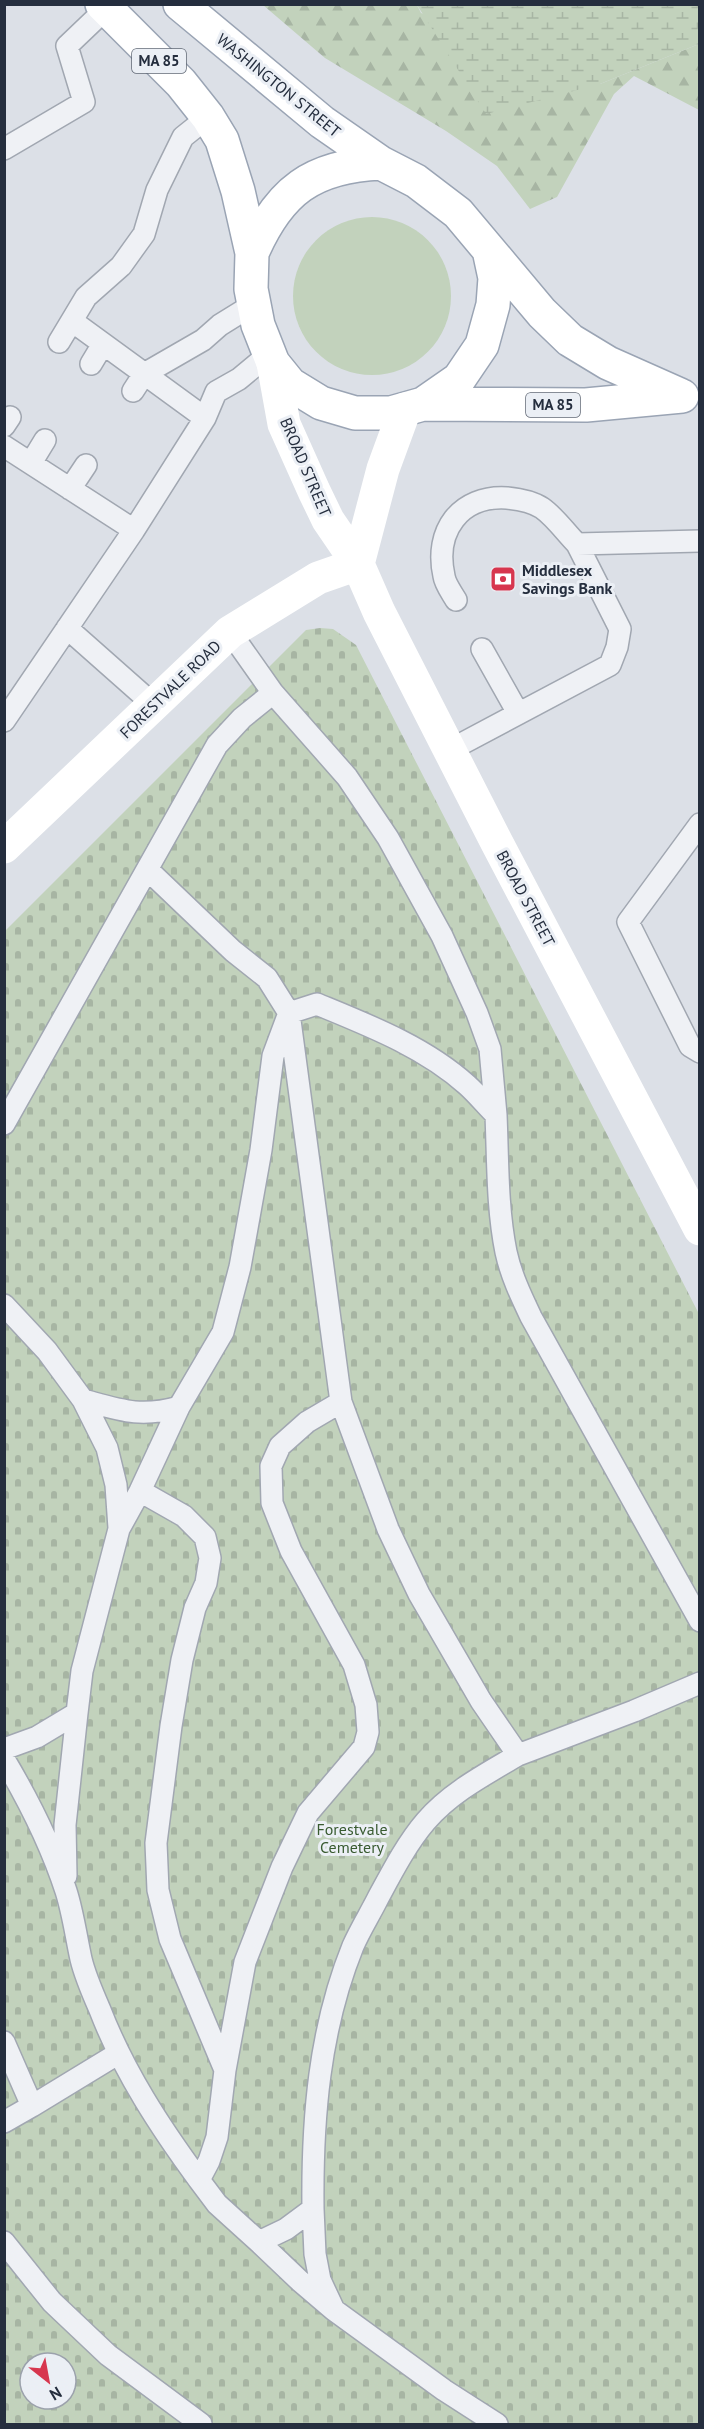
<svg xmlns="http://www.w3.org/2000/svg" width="704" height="2429" font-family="'PT Sans',sans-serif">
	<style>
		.grass { fill: #c2d2bc }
		.forest { fill: url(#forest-firs) }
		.wetland { fill: url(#wetland-marsh) }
		.cemetery { fill: url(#cemetery-stones); fill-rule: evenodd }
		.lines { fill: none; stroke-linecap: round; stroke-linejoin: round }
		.lane-casing { stroke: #a1a7b1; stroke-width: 24 }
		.primary-casing { stroke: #9aa4b4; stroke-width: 36 }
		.lane { stroke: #eff1f5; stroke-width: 21 }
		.secondary { stroke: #fff; stroke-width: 33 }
		.primary { stroke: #fff; stroke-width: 33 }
		.labels { text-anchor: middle; stroke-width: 6; stroke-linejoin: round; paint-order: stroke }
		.shield { fill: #ebeff5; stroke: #606875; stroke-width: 1.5 }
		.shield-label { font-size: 15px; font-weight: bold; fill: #252e3e }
		.street-label { font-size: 16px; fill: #252e3e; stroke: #ebeff5 }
		.poi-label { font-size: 16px; font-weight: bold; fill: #252e3e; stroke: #ebeff5; text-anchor: start }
		.park-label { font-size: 16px; fill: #395b31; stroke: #ebeff5 }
	</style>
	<defs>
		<pattern id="forest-firs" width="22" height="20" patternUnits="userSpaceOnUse" patternTransform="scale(1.5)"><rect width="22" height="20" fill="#c2d2bc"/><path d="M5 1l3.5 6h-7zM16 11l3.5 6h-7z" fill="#a7b5a3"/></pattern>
		<pattern id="wetland-marsh" width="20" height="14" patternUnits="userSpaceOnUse" patternTransform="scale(1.5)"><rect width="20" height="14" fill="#c2d2bc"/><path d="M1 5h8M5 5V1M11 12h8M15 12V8" fill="none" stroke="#a7b5a3"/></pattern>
		<pattern id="cemetery-stones" width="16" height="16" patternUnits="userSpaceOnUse" patternTransform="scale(1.5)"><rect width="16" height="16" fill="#c2d2bc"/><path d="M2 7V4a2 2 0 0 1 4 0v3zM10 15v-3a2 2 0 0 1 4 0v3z" fill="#a7b5a3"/></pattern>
	</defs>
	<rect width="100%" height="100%" fill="#dce0e7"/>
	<path class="grass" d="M293 296a79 79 0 1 1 158 0a79 79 0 1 1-158 0Z"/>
	<path class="forest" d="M263,5H417L421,13L600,84L699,44V110L634,76L614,94L557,197L530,209L497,166L446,131L325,58Z"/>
	<path class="wetland" d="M417,5H699V44L600,84L486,114Z"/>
	<path class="cemetery" d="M320,628L333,629L356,645L699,1314V2424H5L4,932L306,630ZM30,2363H66V2399H30Z"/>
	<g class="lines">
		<g class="lane-casing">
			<path id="lane" d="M4,149L84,102L67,46L111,4
				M72,321L205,418
				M59,342L86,297L121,266L144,234L157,190L183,137L208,117
				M91,364L103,344
				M133,391L144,374L203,340L220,325L254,304
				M4,426L10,417
				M4,446L134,530L205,418L216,392L239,379L269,354
				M31,463L45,440
				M70,489L86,465
				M456,600C452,593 445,584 444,576C434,531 460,495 507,498C517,499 533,502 542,508C555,517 566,533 577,544
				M67,628L154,705
				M482,649L518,713
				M273,693L347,777L388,838L442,936L477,1013L490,1049L496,1115
				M4,721L134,530
				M450,750L610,665L617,647L620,629L577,544L700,541
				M700,824L628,922L690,1046L700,1052
				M4,1124L217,745L242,718L273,693L230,632
				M4,1305L47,1351L83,1400
				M119,1528L116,1485L107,1448L83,1400C120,1410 140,1418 179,1407
				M700,1621L531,1317C521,1296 511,1275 506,1252C497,1208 498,1160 496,1115C486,1105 477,1094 467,1085C425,1047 368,1025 317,1004L289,1013L341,1402L388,1529L419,1594L481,1701L518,1755L634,1711L700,1683
				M4,1749L37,1737L77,1713L82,1671L119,1529L140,1491
				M4,1759C29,1801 51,1845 66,1891C73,1913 76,1936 81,1959C85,1976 93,1994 100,2010C124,2072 160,2127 199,2180L209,2161L217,2137L225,2070L170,1939L158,1890L156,1843L171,1726L182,1660L195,1608L206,1583L210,1558L205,1537L184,1516L140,1491L179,1407L223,1332L240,1267L261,1150L273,1056L289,1013L267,978L233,951L148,870
				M66,1876L65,1825L77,1713
				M4,2042L32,2106L4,2122
				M225,2070L245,1962L282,1867L308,1813L364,1747L368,1732L366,1705L354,1665L291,1551L272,1503L271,1466L280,1446L307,1422L341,1402
				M32,2106L119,2053
				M199,2180L217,2204L259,2242
				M313,2209L315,2254L320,2280L334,2310L300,2281L259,2242L286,2229L313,2209C312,2119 319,2030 353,1946C360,1930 370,1914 378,1898C392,1872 407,1843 426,1821C451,1792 486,1774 518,1755
				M4,2242L52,2302L108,2355L201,2424
				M334,2310L444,2390L497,2424"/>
		</g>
		<g class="primary-casing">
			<path id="primary" d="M102,4L181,83L208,117L222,140L238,191L252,253L251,289L258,325L273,363L290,384L321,403L355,413H391L423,404L586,405L682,396
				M180,4L322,122L381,163L416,181L458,213L542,313L570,340L608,363L680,395
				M252,253C279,191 312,166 381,163
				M423,404L459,379L482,345L493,305L495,278L489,250"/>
		</g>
		<use href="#lane" class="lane"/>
		<path class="secondary" d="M273,363L284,424L314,491L328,520L358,564L379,612L497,843L700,1229
			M358,564L383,469L405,409
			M4,847L230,632L318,578L358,564"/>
		<use href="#primary" class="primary"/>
	</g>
	<defs>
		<g id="bank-square" transform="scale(1.35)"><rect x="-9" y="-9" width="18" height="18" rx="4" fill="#d7364e" stroke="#ebeff5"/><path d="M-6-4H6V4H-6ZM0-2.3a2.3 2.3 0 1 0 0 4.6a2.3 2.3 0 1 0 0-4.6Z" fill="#fff"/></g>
	</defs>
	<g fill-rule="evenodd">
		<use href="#bank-square" x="503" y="579"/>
	</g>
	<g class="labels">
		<g class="shield">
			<rect x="132" y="49" width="54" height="24" rx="4.5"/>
			<rect x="526" y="393" width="54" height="24" rx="4.5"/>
		</g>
		<g class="shield-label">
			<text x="159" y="66">MA 85</text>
			<text x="553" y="410">MA 85</text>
		</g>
		<g class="street-label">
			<text transform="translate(279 85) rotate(39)" y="6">WASHINGTON STREET</text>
			<text transform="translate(306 467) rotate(67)" y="6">BROAD STREET</text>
			<text transform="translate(170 689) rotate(-44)" y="6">FORESTVALE ROAD</text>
			<text transform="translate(526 898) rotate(62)" y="6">BROAD STREET</text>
		</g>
		<g class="poi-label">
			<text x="522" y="576">Middlesex<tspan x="522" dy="18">Savings Bank</tspan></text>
		</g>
		<g class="park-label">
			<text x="352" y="1835">Forestvale<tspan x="352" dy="18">Cemetery</tspan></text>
		</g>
	</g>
	<rect width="704" height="2429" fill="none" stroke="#252e3e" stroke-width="12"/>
	<g transform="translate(48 2381) rotate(149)"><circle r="28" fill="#ebeff5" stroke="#9ca2ac" stroke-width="1.5"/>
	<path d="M0-4.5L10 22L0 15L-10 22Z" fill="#d7364e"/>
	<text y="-9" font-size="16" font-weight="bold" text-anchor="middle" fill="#252e3e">N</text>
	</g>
</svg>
